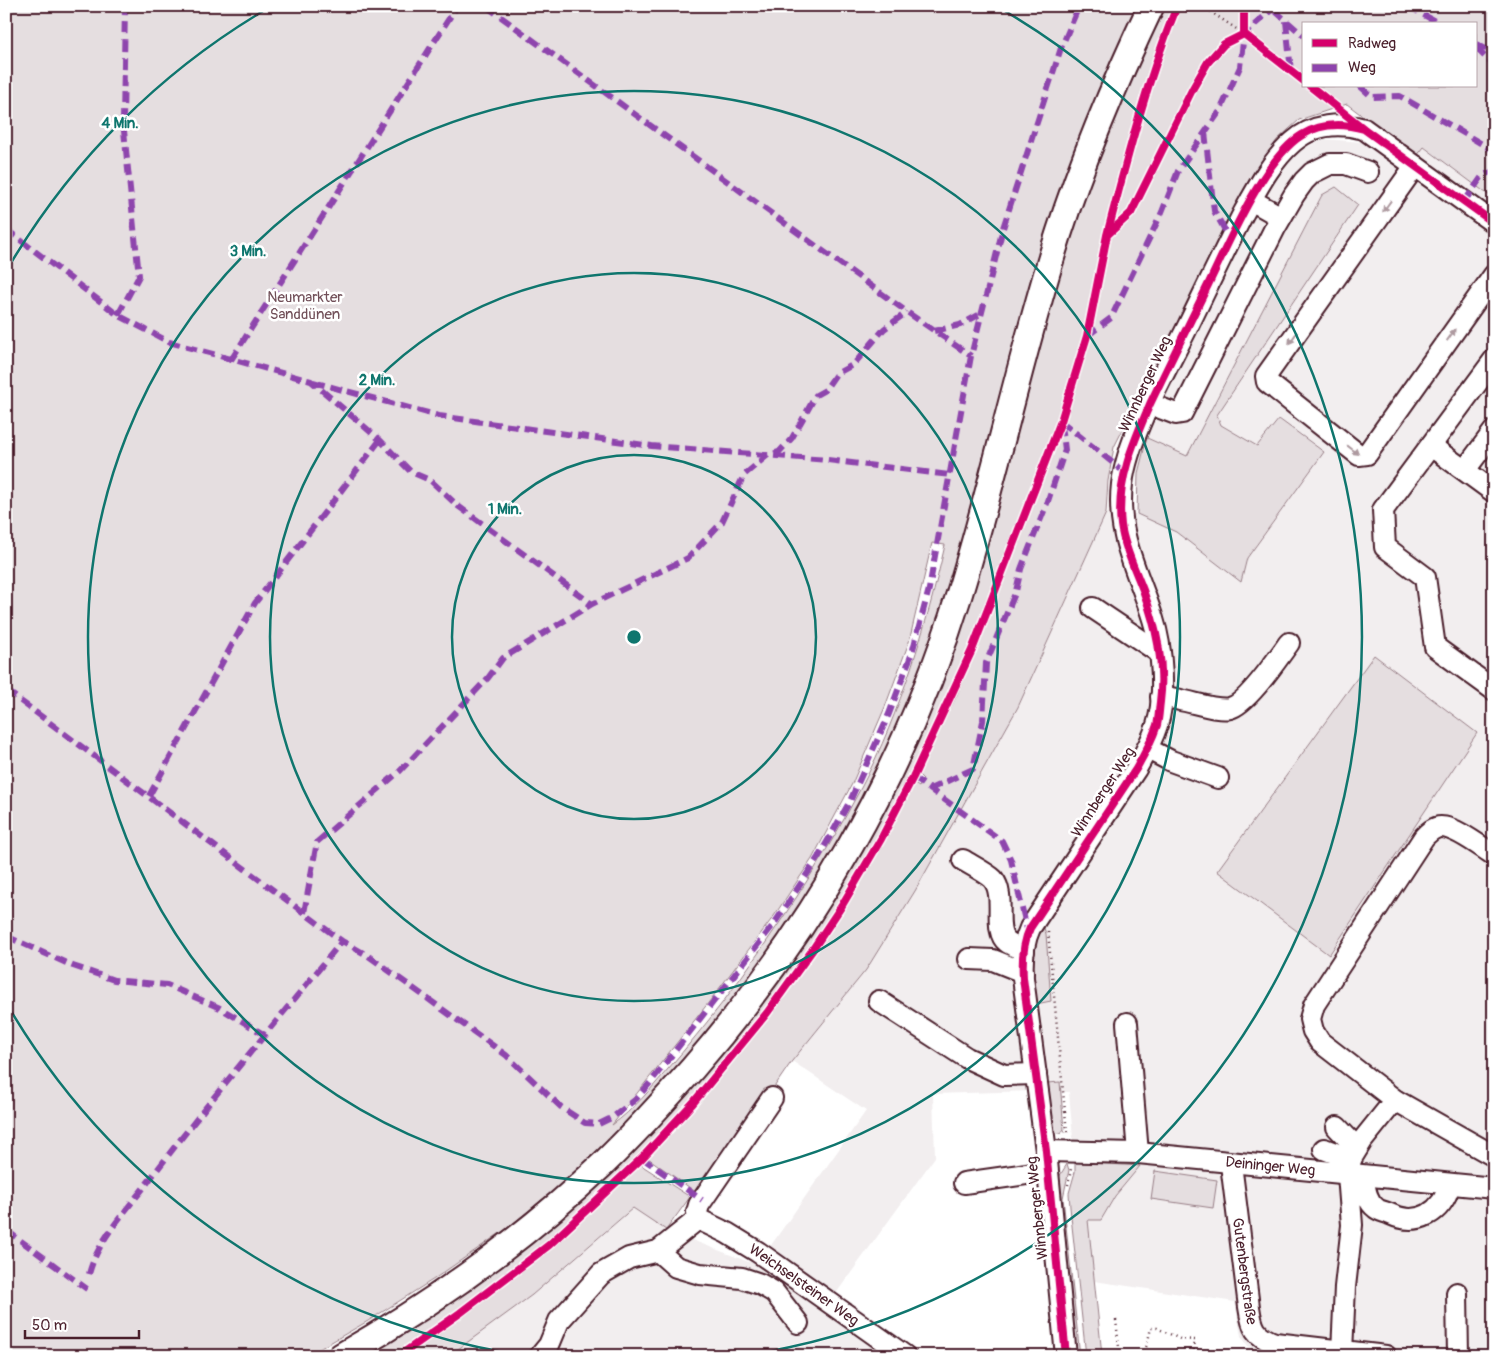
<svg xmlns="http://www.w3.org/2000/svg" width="1500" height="1362" font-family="Pangolin,sans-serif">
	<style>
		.built { fill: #f2eeef }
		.green { fill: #e5dee0; stroke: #987e86; fill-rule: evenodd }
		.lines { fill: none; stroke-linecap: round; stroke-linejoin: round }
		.minor-casing { stroke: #4a1f2b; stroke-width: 24 }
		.major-casing { stroke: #4a1f2b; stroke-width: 29 }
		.path { stroke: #4a1f2b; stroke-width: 2.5; stroke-dasharray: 1 4; stroke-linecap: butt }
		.minor { stroke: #fff; stroke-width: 20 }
		.major { stroke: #fff; stroke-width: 25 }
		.quiet { stroke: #8e44ad; stroke-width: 6; stroke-dasharray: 12 6; stroke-linecap: butt }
		.cycleway-casing { stroke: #fff; stroke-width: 11 }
		.cycleway { stroke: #d6006c; stroke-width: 8 }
		.oneway { fill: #ae9aa0 }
		.ring { fill: none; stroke: #0f766e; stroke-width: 2.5 }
		.labels { text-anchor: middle; stroke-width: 5; stroke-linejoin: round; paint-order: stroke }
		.park-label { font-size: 15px; fill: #714f58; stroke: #fff }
		.street-label { font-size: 15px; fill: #4a1f2b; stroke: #fff }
		.centre { fill: #0f766e; stroke: #fff; stroke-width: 2.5 }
		.ring-label { font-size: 15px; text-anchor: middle; font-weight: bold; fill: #0f766e; stroke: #fff; stroke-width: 5; stroke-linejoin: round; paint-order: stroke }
	</style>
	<rect width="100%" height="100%" fill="#fff"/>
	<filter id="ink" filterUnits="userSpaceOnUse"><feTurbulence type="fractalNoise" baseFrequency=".02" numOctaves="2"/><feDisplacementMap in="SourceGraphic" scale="10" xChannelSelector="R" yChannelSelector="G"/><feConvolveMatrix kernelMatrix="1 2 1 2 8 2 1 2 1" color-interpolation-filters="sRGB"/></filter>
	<g filter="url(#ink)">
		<path class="built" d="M1392,137L1423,147L1494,199V1356H1274L1260,1352L1248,1346L1241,1336L1235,1302L1094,1281L1088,1220H1101L1115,1196L1139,1167L1075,1162L1069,1092L1032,1091L933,1094L935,1157L824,1310L889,1356H447L532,1295L634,1208L666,1230L749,1262L769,1248L866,1111L792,1061L866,970L915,891L1018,707L1106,513L1137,514L1176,532L1241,581L1247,558L1324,452L1279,419L1257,446L1221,425L1217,415L1358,205L1322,195L1187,456L1147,438L1166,395L1265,192L1294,153L1324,139L1362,142Z"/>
		<path class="green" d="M6,6H1139L928,652L884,756L854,813L824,867L793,917L746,983L687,1059L656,1094L586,1164L506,1229L434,1279L368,1321L307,1356H6ZM932,543L945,545C927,625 900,713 862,786C822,863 774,933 723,1002C705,1025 687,1047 668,1069C651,1089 633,1110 612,1125L709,1002L774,916L812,859L852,784L885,707L909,642Z
			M1164,6H1173L1164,28L1178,16L1183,6H1480L1494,13V199L1424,147L1416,157L1347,104L1299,120L1277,140L1253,174L1114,447L1108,481L1106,513L1018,707L915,891L866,970L792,1061L700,1195L648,1158L730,1065L817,949L843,911L867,870L913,783L919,787L923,779L918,774L957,695L1001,588L1025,523L1017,525C1002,561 989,599 973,636C947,699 918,762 885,823C791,998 659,1155 502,1277C473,1300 444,1321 414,1341C407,1345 399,1354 391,1356C385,1357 376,1356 369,1356L453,1302L527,1246L593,1189L677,1105L716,1059L763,1001L858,855L1029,383L1072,232L1093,169L1141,51ZM1304,24H1476V86H1304Z
			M1336,187L1358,205L1217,415L1221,425L1257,446L1279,419L1324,452L1247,558L1241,582L1176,532L1137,514L1138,473L1147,438L1187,456L1322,195Z
			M1374,655L1477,733L1329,955L1217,871Z
			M1043,925L1046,934L1051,1001L1036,1004C1033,977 1029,950 1043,925Z
			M1060,1082L1064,1130L1061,1134L1056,1132L1052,1127L1047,1083Z
			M1075,1162L1140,1166L1115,1196L1101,1220H1088L1102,1355L1086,1356L1070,1207L1069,1193L1075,1172Z
			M1067,1164L1069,1170L1063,1198L1080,1356H1075L1059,1177Z
			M641,1165L690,1197L666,1230L633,1208L532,1295L461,1347L447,1356H407C493,1299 567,1235 641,1165Z
			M1155,1171L1217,1180L1213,1208L1151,1199Z"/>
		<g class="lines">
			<g class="minor-casing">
				<g id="minor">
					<path d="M1415,166L1266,376L1267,382L1359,455L1367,454L1494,275"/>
					<path d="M1251,200L1281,217"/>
					<path d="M1494,360L1383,510L1385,547L1425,577L1435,647L1494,690"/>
					<path d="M1150,404L1176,414L1182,413L1275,228L1294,195L1304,181L1312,173L1330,164H1346L1368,172"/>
					<path d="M1431,446L1494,492"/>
					<path d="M1465,470L1494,431"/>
					<path d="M1093,608L1160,653"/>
					<path d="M1161,697C1167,698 1174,698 1180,700C1193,702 1218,711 1230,708C1247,704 1278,658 1289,643"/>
					<path d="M1148,749L1171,761L1218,778"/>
					<path d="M1494,855C1481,847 1456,827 1441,827C1434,827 1429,832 1424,837L1314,1005L1310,1019L1313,1031L1320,1042L1395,1100L1494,1156"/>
					<path d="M963,860C971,865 987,873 993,879C1007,896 992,930 1007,942C1012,946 1019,948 1024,951"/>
					<path d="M969,959L993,960L1023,972"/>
					<path d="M879,1001L967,1058L1004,1075L1036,1074"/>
					<path d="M1127,1023L1138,1153"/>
					<path d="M1337,1127L1357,1148"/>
					<path d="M1324,1149L1351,1159L1348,1175L1352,1225L1345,1287L1342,1352"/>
					<path id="s1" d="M1046,1151L1138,1153L1494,1188"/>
					<path d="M1351,1159L1362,1141L1395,1100"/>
					<path id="s2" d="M1231,1164L1249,1307C1252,1328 1255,1336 1275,1343L1386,1356"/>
					<path d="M1363,1176C1365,1187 1366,1201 1376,1208C1379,1211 1386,1212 1390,1214C1418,1227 1442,1213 1450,1184"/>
					<path d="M964,1183L1047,1171"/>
					<path id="s3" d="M698,1219L727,1233L758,1252L905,1356"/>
					<path d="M698,1219L697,1212L699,1205L772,1098"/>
					<path d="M658,1251L676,1267L700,1274L742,1278L760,1284L774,1292L798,1323"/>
					<path d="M1457,1293L1458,1356"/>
					<path d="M540,1356L549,1345L559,1321L601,1274L629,1258L658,1251L698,1219"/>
					<path d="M1066,1356L1046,1151L1023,978C1022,962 1023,943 1030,928L1136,769C1144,755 1152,741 1157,725C1166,698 1162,646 1153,619C1138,571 1116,536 1122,484C1128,435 1166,371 1188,326C1206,289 1224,251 1243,214C1257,189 1271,161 1293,142C1313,124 1339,122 1364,129L1494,223"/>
				</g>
			</g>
			<g class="major-casing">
				<path id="major" d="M341,1356C434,1303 526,1237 604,1163C635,1133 664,1101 693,1068C813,930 905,770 959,595C996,475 1021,352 1059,233C1084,155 1116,80 1151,6"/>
			</g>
			<path class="path" d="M1202,6L1244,34
				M1048,932L1067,1133
				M1068,1185L1071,1169
				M1116,1320L1120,1356
				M1142,1356L1147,1345L1151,1328H1157L1180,1339L1195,1340L1193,1356"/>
			<use href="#minor" class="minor"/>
			<use href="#major" class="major"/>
			<path class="quiet" d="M486,6L907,312L971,356
				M1408,6L1440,24
				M1274,10L1304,36
				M1286,21L1291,72
				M1476,44L1494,53
				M1476,48L1494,66
				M1360,86L1372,97L1400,96L1494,151
				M1205,132L1214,211L1230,239
				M1464,202L1483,175L1494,171
				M6,229L118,315L169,342L311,381L380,440L411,472L430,480L458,506L592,604
				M118,315L139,276L123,121L125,6
				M934,331L960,325L982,313
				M1087,336L1111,318L1162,212L1178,171L1220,111L1240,67L1244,34L1276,6
				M231,360L457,6
				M313,382L439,416L652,446L827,460L950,475
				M1061,421L1124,472
				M6,690L304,913L342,941L367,955L506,1055L561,1107L585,1123L599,1124L613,1117L636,1099L650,1083L774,924L819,856L850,801L889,714L912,653L929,589L971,356L1003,228L1061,48L1079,6
				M913,777L1002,841L1011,860L1028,934
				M930,789L973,769L983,721L986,663L1016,591L1021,569L1048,501L1065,450L1062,425
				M149,796L255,603L380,440
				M304,913L317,842L400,771L488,678L503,658L592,604L688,558L722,522L744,475L768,455L779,452L792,438L816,395L825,390L836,374L854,364L884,329L907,312
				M6,936L73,966L114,980L167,985L220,1008L265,1035
				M642,1158L702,1200
				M6,1230L87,1289
				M89,1274C98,1239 127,1210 148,1182C210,1099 277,1021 342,941"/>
			<g class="cycleway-casing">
				<path id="cycleway" d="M1244,34L1304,81
					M1310,86L1364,129L1494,223
					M1107,235C1127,158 1147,80 1177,6
					M399,1356L460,1313L549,1245L642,1158L693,1103L767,1013L811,952L841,907L881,839L913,777L972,650L1061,421L1087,336L1107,235L1131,213L1193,88L1208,62L1224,44L1244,34V6
					M1066,1356L1046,1151L1023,978C1022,962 1023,943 1030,928L1136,769C1144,755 1152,740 1157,725C1159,717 1159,709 1160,702C1165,663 1156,626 1143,590C1135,569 1124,547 1121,525C1116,482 1133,443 1150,404C1169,364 1189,324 1208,285C1228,244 1264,158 1302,135C1321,123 1343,123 1364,129"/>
			</g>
			<use href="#cycleway" class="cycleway"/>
		</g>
		<defs><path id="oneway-solid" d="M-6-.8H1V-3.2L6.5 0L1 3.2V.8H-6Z" transform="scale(1.25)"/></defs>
		<g class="oneway">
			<use href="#oneway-solid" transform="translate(1387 206) rotate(126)"/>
			<use href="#oneway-solid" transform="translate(1451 335) rotate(-55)"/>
			<use href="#oneway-solid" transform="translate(1293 338) rotate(126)"/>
			<use href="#oneway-solid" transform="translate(1353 450) rotate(38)"/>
		</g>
	</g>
	<g class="ring">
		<circle cx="634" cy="637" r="182"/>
		<circle cx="634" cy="637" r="364"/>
		<circle cx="634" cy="637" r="546"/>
		<path d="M520 1355A727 727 0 0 1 8 1006M8 268A727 727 0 0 1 270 7M998 7A727 727 0 0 1 748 1355"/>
	</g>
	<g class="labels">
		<g class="park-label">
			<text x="305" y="302">Neumarkter<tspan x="305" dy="17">Sanddünen</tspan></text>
		</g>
		<g class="street-label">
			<text transform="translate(1145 384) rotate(-65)" y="5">Winnberger Weg</text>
			<text transform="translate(1103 792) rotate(-57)" y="5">Winnberger Weg</text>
			<text dy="5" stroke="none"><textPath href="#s1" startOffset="225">Deininger Weg</textPath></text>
			<text transform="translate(1037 1208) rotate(-96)" y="5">Winnberger Weg</text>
			<text dy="5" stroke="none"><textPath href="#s2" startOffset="108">Gutenbergstraße</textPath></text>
			<text dy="5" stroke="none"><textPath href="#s3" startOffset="125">Weichselsteiner Weg</textPath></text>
		</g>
	</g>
	<circle cx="634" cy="637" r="8" class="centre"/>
	<g class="ring-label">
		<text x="120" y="128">4 Min.</text>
		<text x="248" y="256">3 Min.</text>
		<text x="377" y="385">2 Min.</text>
		<text x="505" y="514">1 Min.</text>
	</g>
	<rect width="1500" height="1362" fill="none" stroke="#fff" stroke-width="25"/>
	<rect x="12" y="12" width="1475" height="1337" fill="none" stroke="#4a1f2b" stroke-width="2" filter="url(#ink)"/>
	<rect x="1302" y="22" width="175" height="65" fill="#ffffff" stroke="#b7a5aa"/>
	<rect x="1312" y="39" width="25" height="8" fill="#d6006c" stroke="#b7a5aa"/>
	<text x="1348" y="48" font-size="15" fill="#4a1f2b">Radweg</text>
	<rect x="1312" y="64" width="25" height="8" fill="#8e44ad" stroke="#b7a5aa"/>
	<text x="1348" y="72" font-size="15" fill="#4a1f2b">Weg</text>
	<path d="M25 1330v8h114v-8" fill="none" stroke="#4a1f2b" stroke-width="2.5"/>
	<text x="32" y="1330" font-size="15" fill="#4a1f2b" stroke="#ffffff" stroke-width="4" paint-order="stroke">50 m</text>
</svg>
